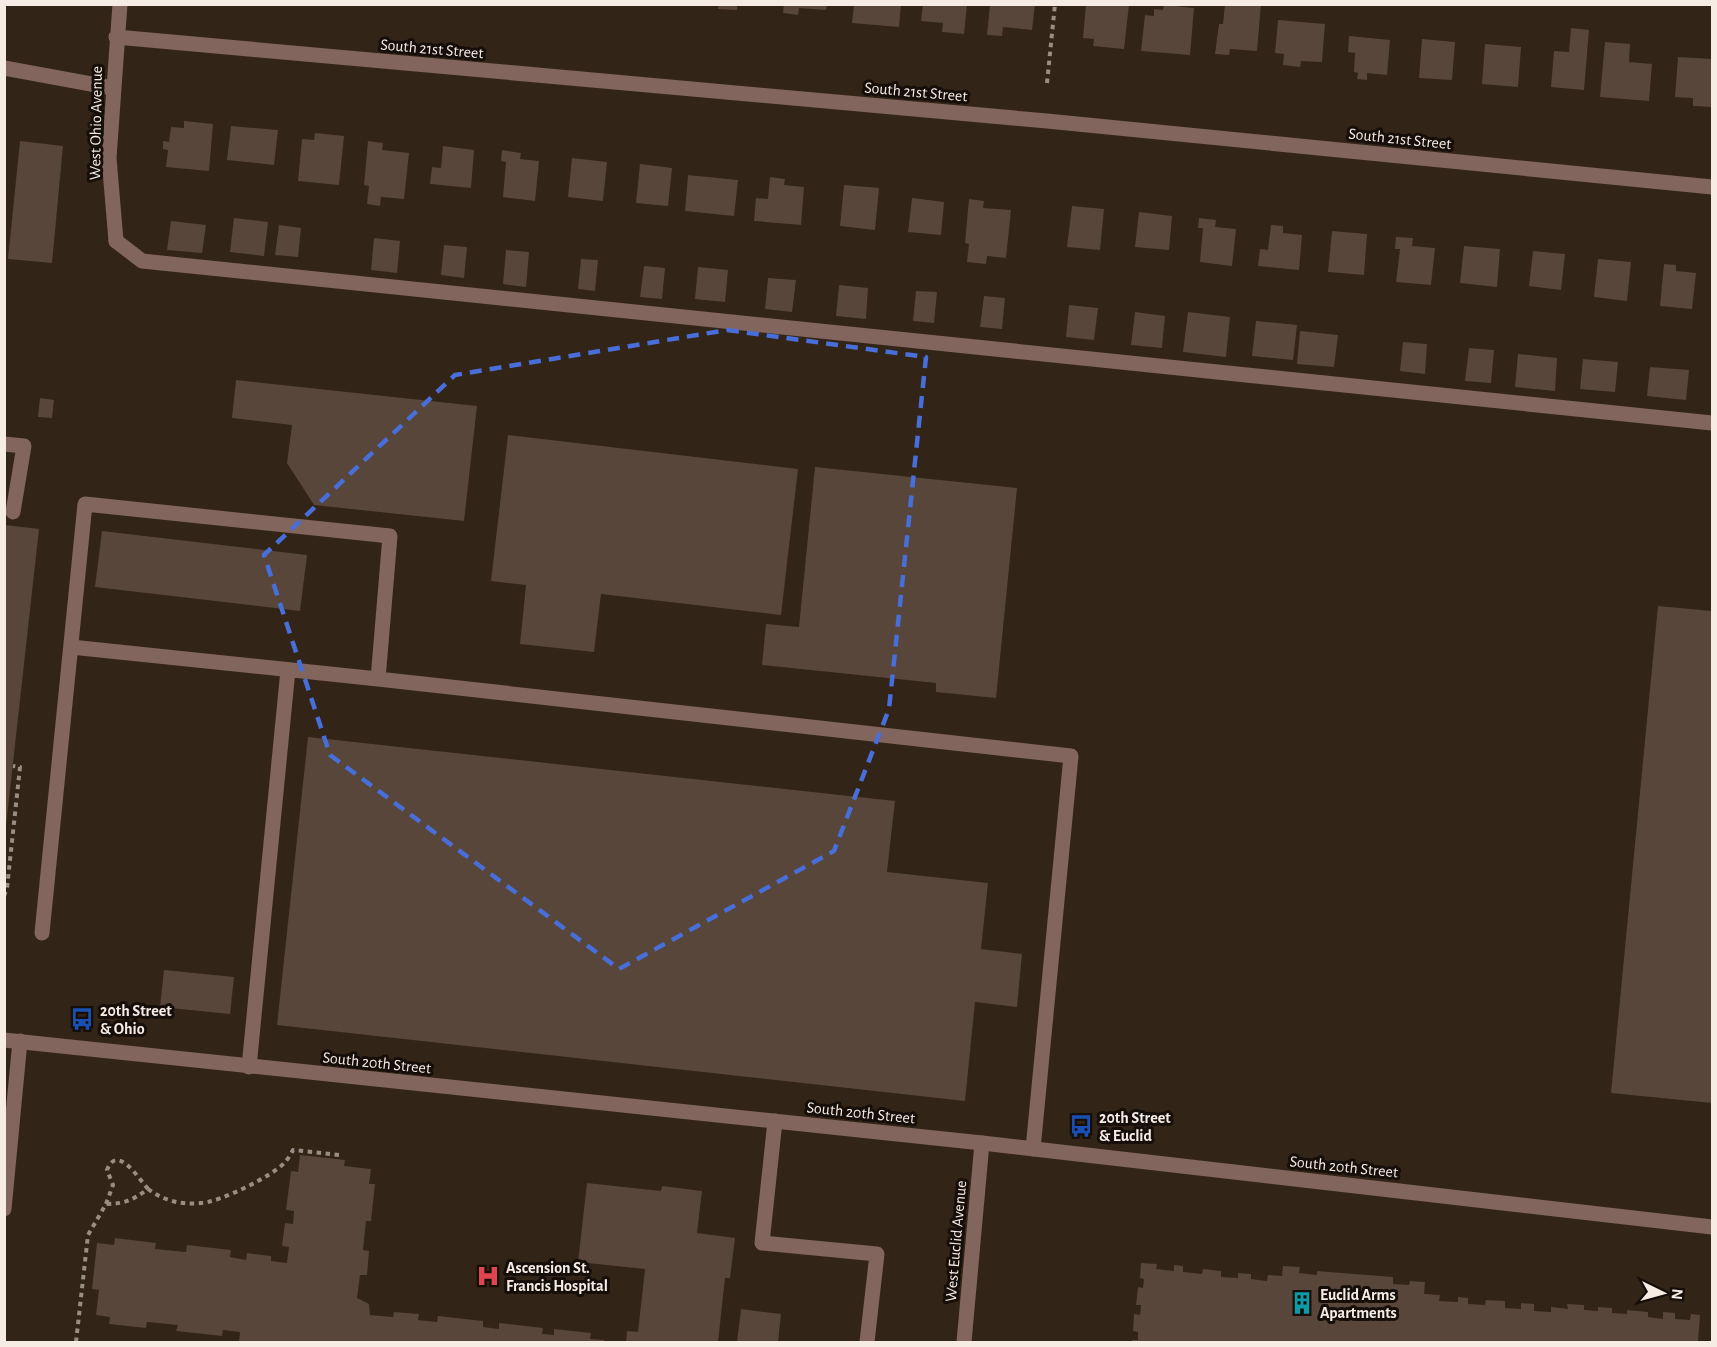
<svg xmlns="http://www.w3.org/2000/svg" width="1717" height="1347" font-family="'Alegreya Sans',sans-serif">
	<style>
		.building { fill: #574639 }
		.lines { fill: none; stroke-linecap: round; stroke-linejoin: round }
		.path { stroke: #9a8e84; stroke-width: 4; stroke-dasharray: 4.5 4.5; stroke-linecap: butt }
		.service { stroke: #82655c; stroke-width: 15 }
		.minor { stroke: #82655c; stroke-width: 15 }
		.tertiary { stroke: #82655c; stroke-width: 15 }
		.marked { fill: none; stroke: #486eda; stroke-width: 4.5; stroke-dasharray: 12 8; stroke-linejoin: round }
		.labels { text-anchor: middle; stroke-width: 6; stroke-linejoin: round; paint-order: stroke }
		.street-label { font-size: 16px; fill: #f6ece4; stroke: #150e09 }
		.poi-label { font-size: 16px; font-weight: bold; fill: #f6ece4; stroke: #150e09; text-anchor: start }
	</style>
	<rect width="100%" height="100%" fill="#322417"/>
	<path class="building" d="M719,4H737V10L718,9Z
		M784,4H827L826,10L799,8L798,15L783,13Z
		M854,4H901L899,27L852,23Z
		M923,4H967L964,34L942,32L943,23L921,21Z
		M990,4H1035L1032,30L1003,27L1002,36L987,35Z
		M1086,4H1129L1124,49L1093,46L1094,39L1083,38Z
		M1225,4H1261L1257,51L1230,49L1229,55L1215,54L1219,24H1223Z
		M1164,5L1194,8L1190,55L1141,51L1145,15L1154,16V9L1163,10Z
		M1278,20L1325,24L1322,62L1301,61L1300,67L1283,65L1284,54L1275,53Z
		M1571,28L1589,30L1584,90L1551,87L1554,51L1569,52Z
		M1349,36L1390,40L1387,75L1367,73V80L1357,79L1358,73L1354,72L1355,53L1348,52Z
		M1422,39L1455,42L1452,80L1419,78Z
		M1605,42L1630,44L1629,62L1652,64L1649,101L1600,97Z
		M1485,44L1521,47L1518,87L1482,84Z
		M1678,57L1712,59V107L1693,106V98L1675,97Z
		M184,121L213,124L209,171L166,167L168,150L163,149V141L169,142L171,127L184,128Z
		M231,126L278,130L274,165L227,160Z
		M315,133L344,136L339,185L298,181L302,139L314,140Z
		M20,141L63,146L52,263L8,259Z
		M368,141L383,143L382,150L409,153L404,199L381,197L380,206L367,204L369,186L364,185Z
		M443,146L474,150L471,188L430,184L432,167L441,168Z
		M502,150L521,153L520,159L539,161L535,201L503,197L506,162L501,161Z
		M572,158L607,162L603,201L568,197Z
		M640,164L672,168L668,206L636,203Z
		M688,175L738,180L734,216L685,211Z
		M770,177L785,179L784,185L804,187L801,225L754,221L756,198L768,199Z
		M844,185L879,188L875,230L840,226Z
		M912,198L944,202L941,235L908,232Z
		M969,199L984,201L983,208L1011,210L1006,258L987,256L986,264L967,262L969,244L965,243Z
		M1072,206L1104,209L1100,250L1067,247Z
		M1139,212L1172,216L1169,250L1135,247Z
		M234,218L268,222L264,256L230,252Z
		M1199,218L1216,220L1215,227L1236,229L1232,266L1200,262L1203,228H1198Z
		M171,221L206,225L202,253L167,250Z
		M279,225L301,228L298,257L275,255Z
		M1271,225L1283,226V233L1302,235L1299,270L1258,266L1260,249L1268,250Z
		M1332,231L1367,234L1364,275L1328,272Z
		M1396,237L1413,238L1412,246L1435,248L1431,285L1396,282L1400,249H1395Z
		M374,238L400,241L397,273L371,270Z
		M444,245L467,247L464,278L441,275Z
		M1464,246L1500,249L1497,287L1460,283Z
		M506,250L529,252L526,287L503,284Z
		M1533,251L1565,254L1561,290L1529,286Z
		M581,259L598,260L595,291L578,289Z
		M1598,259L1631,262L1627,301L1594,297Z
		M1664,264L1676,265V271L1696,273L1692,309L1660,306Z
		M644,266L665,268L662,299L640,297Z
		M698,267L728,270L725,302L695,299Z
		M768,278L796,280L792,312L765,309Z
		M839,285L868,288L866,319L836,316Z
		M916,291L937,292L934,323L913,321Z
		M984,296L1005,298L1002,329L980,327Z
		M1069,305L1098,308L1094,340L1066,337Z
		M1135,312L1165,316L1162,348L1131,345Z
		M1188,312L1230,317L1226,357L1183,352Z
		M1256,321L1297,325L1293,360L1252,356Z
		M1300,331L1338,335L1334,367L1297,364Z
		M1403,342L1427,344L1425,374L1400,371Z
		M1469,348L1494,350L1491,383L1465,381Z
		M1518,354L1557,358L1555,391L1515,387Z
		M1583,359L1618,362L1615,392L1580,389Z
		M1650,367L1689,370L1686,400L1647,396Z
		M236,380L477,406L464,521L314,505L287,463L292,425L232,418Z
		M40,398L54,400L52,418L38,417Z
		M508,435L798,469L781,615L601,594L594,652L520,644L526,585L491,581Z
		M815,467L1017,488L996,698L936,692V683L762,665L766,624L799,627Z
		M5,525L39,529L6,826H5Z
		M102,531L307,555L300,611L95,587Z
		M1658,606L1712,611V1103L1611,1093Z
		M308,737L895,801L887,872L988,883L981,949L1022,954L1017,1007L975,1002L965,1101L277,1025Z
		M164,970L234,977L230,1014L160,1007Z
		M300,1155L345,1160L344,1166L371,1169L369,1184H375L371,1221H366L363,1250L369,1251L367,1275H360L357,1298L369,1304L370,1315L393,1317L394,1312L419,1314L418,1320L437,1322L438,1316L483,1321V1327L499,1329V1323L543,1328L542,1334L554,1335V1329L591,1333L590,1339L604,1340V1342H239L240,1332L223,1330L222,1336L176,1331L178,1325L147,1322L146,1328L109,1324L110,1317L96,1315L99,1290L92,1289L97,1243L114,1245L115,1238L156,1243L155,1249L186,1252L187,1245L231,1250L230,1257L246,1260L247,1253L271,1256V1261L287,1263L289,1247L282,1246L285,1223L293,1224L294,1211L286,1210L291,1171L298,1172Z
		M587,1183L661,1191L662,1186L702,1191L697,1233L735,1238L730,1278H725L718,1342H626L627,1331L638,1332L645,1269L578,1262Z
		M1141,1263L1157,1264L1156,1269L1174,1271V1265L1183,1266V1272L1202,1274L1203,1269L1221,1271V1277L1238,1278V1273L1251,1274V1279L1267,1281L1268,1275L1282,1276L1283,1266L1300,1267L1299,1273L1317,1275V1271L1393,1277V1284L1409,1285L1410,1281L1425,1282L1424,1294L1440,1295L1439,1301L1458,1302V1297L1468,1298V1304L1485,1305L1486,1300L1505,1301V1308L1521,1309V1303L1534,1304V1311L1551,1312V1307L1568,1309L1567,1304L1584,1305V1310L1598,1311V1307L1612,1308V1313L1627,1314V1310L1648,1312V1317L1663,1319V1312L1675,1313V1319L1690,1320L1691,1314L1700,1315L1698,1342H1132V1340H1138V1332L1133,1331L1134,1314L1140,1315L1141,1305H1136L1138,1287L1143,1288L1144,1279L1140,1278Z
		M741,1309L781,1314L778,1342H737Z"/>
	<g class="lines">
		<path class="path" d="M1047,83L1055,4
			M4,896L7,888L20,767L13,766
			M106,1204L113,1185L107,1170C117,1143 139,1179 148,1189
			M76,1342L88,1235L106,1204C124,1204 133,1200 148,1189C164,1201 181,1205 201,1203C218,1203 275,1175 285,1162C288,1159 291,1154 293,1150L340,1155"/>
		<path class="service" d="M4,68L113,88
			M116,241L142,261L1712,423
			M4,444L24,446L13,512
			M71,647L378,679L1071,756L1033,1149
			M42,933L85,504L390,536L378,679
			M249,1067L288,670
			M775,1121L762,1243L877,1254L867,1342"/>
		<path class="minor" d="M116,37L1047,121L1712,187
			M116,241L109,158L120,4
			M4,1209L20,1041
			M964,1342L982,1143"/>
		<path class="tertiary" d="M4,1040L982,1143L1712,1227"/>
	</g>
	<path class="marked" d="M727,330L926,357L889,709L834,851L619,969L330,755L264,555L455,375Z"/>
	<defs>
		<g id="bus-bare" transform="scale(1.8)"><path d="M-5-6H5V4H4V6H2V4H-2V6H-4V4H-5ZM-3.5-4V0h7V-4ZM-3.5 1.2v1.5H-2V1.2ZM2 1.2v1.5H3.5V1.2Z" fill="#1a4fb4" stroke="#150e09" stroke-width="2.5" paint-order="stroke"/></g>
		<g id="hospital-bare" transform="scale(1.8)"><path d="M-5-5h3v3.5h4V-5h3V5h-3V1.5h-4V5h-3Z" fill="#e0444e" stroke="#150e09" stroke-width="2.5" paint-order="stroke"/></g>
		<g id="building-bare" transform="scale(1.8)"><path d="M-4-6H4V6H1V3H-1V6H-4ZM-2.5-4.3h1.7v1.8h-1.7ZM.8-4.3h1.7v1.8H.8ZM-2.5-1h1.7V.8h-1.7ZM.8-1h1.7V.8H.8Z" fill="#0f9aa8" stroke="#150e09" stroke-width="2.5" paint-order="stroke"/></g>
	</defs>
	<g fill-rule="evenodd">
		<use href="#bus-bare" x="82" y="1019"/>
		<use href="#bus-bare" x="1081" y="1126"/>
		<use href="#hospital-bare" x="488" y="1276"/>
		<use href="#building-bare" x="1302" y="1303"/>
	</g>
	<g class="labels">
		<g class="street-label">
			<text transform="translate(432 48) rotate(5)" y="6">South 21st Street</text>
			<text transform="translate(916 91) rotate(5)" y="6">South 21st Street</text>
			<text transform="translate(95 123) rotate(-89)" y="6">West Ohio Avenue</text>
			<text transform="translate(1400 138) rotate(6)" y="6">South 21st Street</text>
			<text transform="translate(377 1062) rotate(6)" y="6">South 20th Street</text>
			<text transform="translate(861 1112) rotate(6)" y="6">South 20th Street</text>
			<text transform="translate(1344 1166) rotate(6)" y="6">South 20th Street</text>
			<text transform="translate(955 1241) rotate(-85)" y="6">West Euclid Avenue</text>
		</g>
		<g class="poi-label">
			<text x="100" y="1016">20th Street<tspan x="100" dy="18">&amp; Ohio</tspan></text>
			<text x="1099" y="1123">20th Street<tspan x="1099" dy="18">&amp; Euclid</tspan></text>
			<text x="506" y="1273">Ascension St.<tspan x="506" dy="18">Francis Hospital</tspan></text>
			<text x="1320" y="1300">Euclid Arms<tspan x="1320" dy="18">Apartments</tspan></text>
		</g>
	</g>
	<rect width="1717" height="1347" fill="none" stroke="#f6ece4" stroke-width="12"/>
	<g transform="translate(1663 1293) rotate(95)" stroke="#150e09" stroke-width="4.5" paint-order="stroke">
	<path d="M0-4.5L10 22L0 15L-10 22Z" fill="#f6ece4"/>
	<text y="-9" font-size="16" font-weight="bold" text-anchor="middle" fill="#f6ece4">N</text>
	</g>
</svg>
